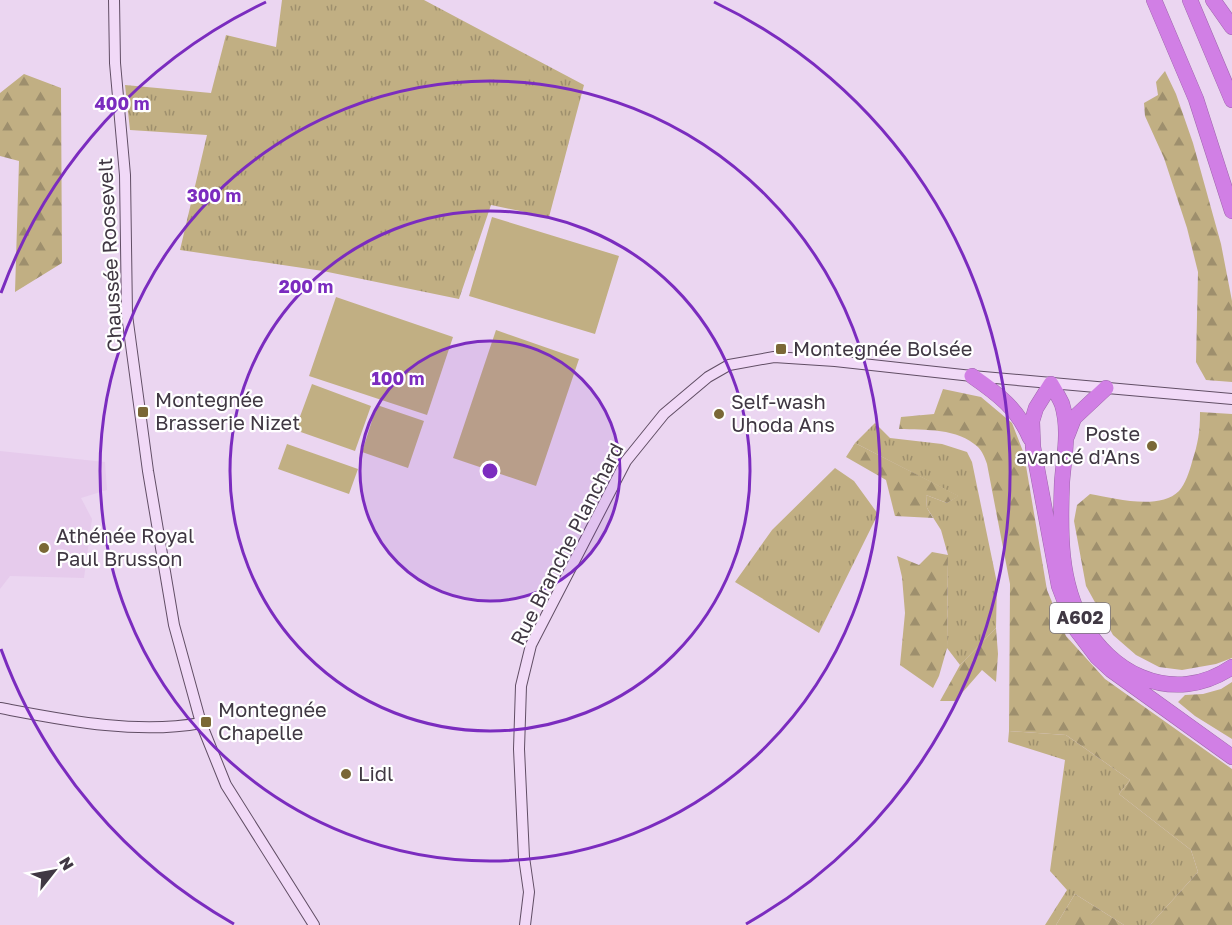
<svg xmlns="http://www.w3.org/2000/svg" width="1232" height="925" font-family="'Golos Text',sans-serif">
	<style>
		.built { fill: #e6cbec }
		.grass { fill: url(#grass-tufts) }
		.forest { fill: url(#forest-firs) }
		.green { fill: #c1af83 }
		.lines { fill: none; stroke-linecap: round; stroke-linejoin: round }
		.secondary-casing { stroke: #614e65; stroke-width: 12 }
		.highway-casing { stroke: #9e66ac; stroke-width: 16 }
		.secondary { stroke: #f1d9f7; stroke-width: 10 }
		.highway { stroke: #d17fe5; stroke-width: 15 }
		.ring { fill: none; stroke: #7b2cbf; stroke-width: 3 }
		.poi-dot { fill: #7a6836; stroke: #fff; stroke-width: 2 }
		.labels { text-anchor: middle; stroke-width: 4.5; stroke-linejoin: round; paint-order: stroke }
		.shield { fill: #fff; stroke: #79747b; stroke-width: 1.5 }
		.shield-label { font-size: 18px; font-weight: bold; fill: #403843 }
		.street-label { font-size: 20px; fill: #403843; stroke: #fff }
		.poi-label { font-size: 20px; fill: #403843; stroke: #fff; text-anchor: start }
		.centre { fill: #7b2cbf; stroke: #fff; stroke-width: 3 }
		.ring-label { font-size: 18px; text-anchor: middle; font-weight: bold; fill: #7b2cbf; stroke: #fff; stroke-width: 4.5; stroke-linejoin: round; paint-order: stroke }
	</style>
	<defs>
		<pattern id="grass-tufts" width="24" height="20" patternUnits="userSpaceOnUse" patternTransform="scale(1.5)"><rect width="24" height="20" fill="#c1af83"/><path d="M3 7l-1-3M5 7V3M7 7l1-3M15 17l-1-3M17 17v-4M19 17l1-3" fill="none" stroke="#9e8f6d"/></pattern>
		<pattern id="forest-firs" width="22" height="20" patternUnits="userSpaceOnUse" patternTransform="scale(1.5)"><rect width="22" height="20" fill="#c1af83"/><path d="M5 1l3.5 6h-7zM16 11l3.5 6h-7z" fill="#9e8f6d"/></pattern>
	</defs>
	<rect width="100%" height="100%" fill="#ebd6f1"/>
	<path class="built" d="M0,451L105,462L107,490L81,498L92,519L84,578L10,576L0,589Z"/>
	<path class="grass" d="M282,0H424L584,85L549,217L491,205L459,299L323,271L180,250L207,135L130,130L125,85L211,93L226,35L276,47Z
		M875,423L890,438L942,444L967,452L972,462L997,583L996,628L960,665L947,648L948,555L941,530L927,508L926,495L947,503L958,496L855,443Z
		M835,468L854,481L878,514L819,633L735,582L772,530Z
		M1009,731L1066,735L1130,780L1119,794L1191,850L1198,872L1150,925H1124L1075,894L1056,925H1045L1067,890L1050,871L1065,760L1008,742Z"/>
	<path class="forest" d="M1165,71L1176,94L1193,143L1221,244L1232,301V382L1206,380L1196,362L1198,272L1187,228L1164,158L1145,116L1144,103L1158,95L1156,82Z
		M24,74L61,88L62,263L15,292L19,161L0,156V93Z
		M943,389L981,397L1012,423L1024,454L1047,590L1066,636L1105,679L1232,769V925H1150L1198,872L1191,850L1119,794L1130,780L1066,735L1009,731L1010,584L987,464C985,458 982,451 978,447C957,428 926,430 899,429L901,417L934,414Z
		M1200,412L1232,414V658L1216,664L1182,670L1159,667L1136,655L1113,635L1086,586L1074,521L1077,505L1090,494C1114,498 1159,511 1179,491C1185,485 1190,470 1192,462C1198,443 1200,433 1200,412Z
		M855,443L959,496L947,503L926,495L927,508L933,518L895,516L886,480L846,457Z
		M932,552L948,555L947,648L939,676L933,688L900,665L905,613L902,577L897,556L919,565Z
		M996,628L998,654L996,682L982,670L955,701H940L960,665Z
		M1232,682V739L1195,716L1178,702L1185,695L1203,694L1221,689Z
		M1075,894L1124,925H1056Z"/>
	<path class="green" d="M492,217L619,256L595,334L469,296Z
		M336,297L453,337L427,415L309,376Z
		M496,330L579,359L536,486L453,458Z
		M312,384L371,406L355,451L295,430Z
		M377,405L424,421L408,468L362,452Z
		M287,444L358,469L349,494L278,469Z"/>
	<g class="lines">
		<g class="secondary-casing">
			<path id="secondary" d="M114,0L115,63L125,175L127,315L148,471L174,625L201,723L226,785L314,925
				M0,708C64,720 136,735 201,723
				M525,925L529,892L524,857L519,749L521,686L531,645L626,461L664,414L708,377L729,365L774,357L835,361L972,376L1232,399"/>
		</g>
		<g class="highway-casing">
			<path id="highway" d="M1154,0L1196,99L1232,211
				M1190,0L1232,100
				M1213,0L1232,27
				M972,376C998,394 1018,409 1030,438
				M1067,436L1074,418L1106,388
				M1232,667C1204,686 1172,690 1141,677C1117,667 1097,647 1084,625C1059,582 1060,531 1062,482C1064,456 1070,430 1062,404C1059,397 1055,391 1051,384L1036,408L1032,421L1033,447L1059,586L1075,628L1097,657L1111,670L1232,757"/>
		</g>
		<use href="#secondary" class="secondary"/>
		<use href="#highway" class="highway"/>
	</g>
	<circle cx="490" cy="471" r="130" fill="#7b2cbf" fill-opacity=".12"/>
	<g class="ring">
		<circle cx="490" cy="471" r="130"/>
		<circle cx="490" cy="471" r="260"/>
		<circle cx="490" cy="471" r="390"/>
		<path d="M234 924A520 520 0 0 1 1 649M1 293A520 520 0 0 1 266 2M714 2A520 520 0 0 1 746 924"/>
	</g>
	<g class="poi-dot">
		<rect x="775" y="343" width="12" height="12" rx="3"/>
		<rect x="137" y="406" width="12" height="12" rx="3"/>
		<circle cx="719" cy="414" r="6"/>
		<circle cx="1152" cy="446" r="6"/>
		<circle cx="44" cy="548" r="6"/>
		<rect x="200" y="716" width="12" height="12" rx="3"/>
		<circle cx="346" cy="774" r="6"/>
	</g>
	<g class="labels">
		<rect class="shield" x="1050" y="603" width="60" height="30" rx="4.5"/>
		<g class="shield-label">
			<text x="1080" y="624">A602</text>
		</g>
		<g class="street-label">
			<text transform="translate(110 255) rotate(-93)" y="7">Chaussée Roosevelt</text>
			<text transform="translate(567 544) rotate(-63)" y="7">Rue Branche Planchard</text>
		</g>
		<g class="poi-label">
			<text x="793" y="356">Montegnée Bolsée</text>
			<text x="155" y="407">Montegnée<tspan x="155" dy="23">Brasserie Nizet</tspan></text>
			<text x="731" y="409">Self-wash<tspan x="731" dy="23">Uhoda Ans</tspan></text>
			<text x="1140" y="441" text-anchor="end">Poste<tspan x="1140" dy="23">avancé d'Ans</tspan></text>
			<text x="56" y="543">Athénée Royal<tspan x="56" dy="23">Paul Brusson</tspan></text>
			<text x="218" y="717">Montegnée<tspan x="218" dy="23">Chapelle</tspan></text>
			<text x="358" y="781">Lidl</text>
		</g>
	</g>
	<circle cx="490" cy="471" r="9" class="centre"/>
	<g class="ring-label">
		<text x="122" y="110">400 m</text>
		<text x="214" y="202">300 m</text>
		<text x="306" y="293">200 m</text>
		<text x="398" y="385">100 m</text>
	</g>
	<g transform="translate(54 871) rotate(59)" stroke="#ffffff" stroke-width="4.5" paint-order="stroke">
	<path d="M0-4.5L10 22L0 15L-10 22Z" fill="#403843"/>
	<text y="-9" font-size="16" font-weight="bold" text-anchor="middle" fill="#403843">N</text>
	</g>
</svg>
